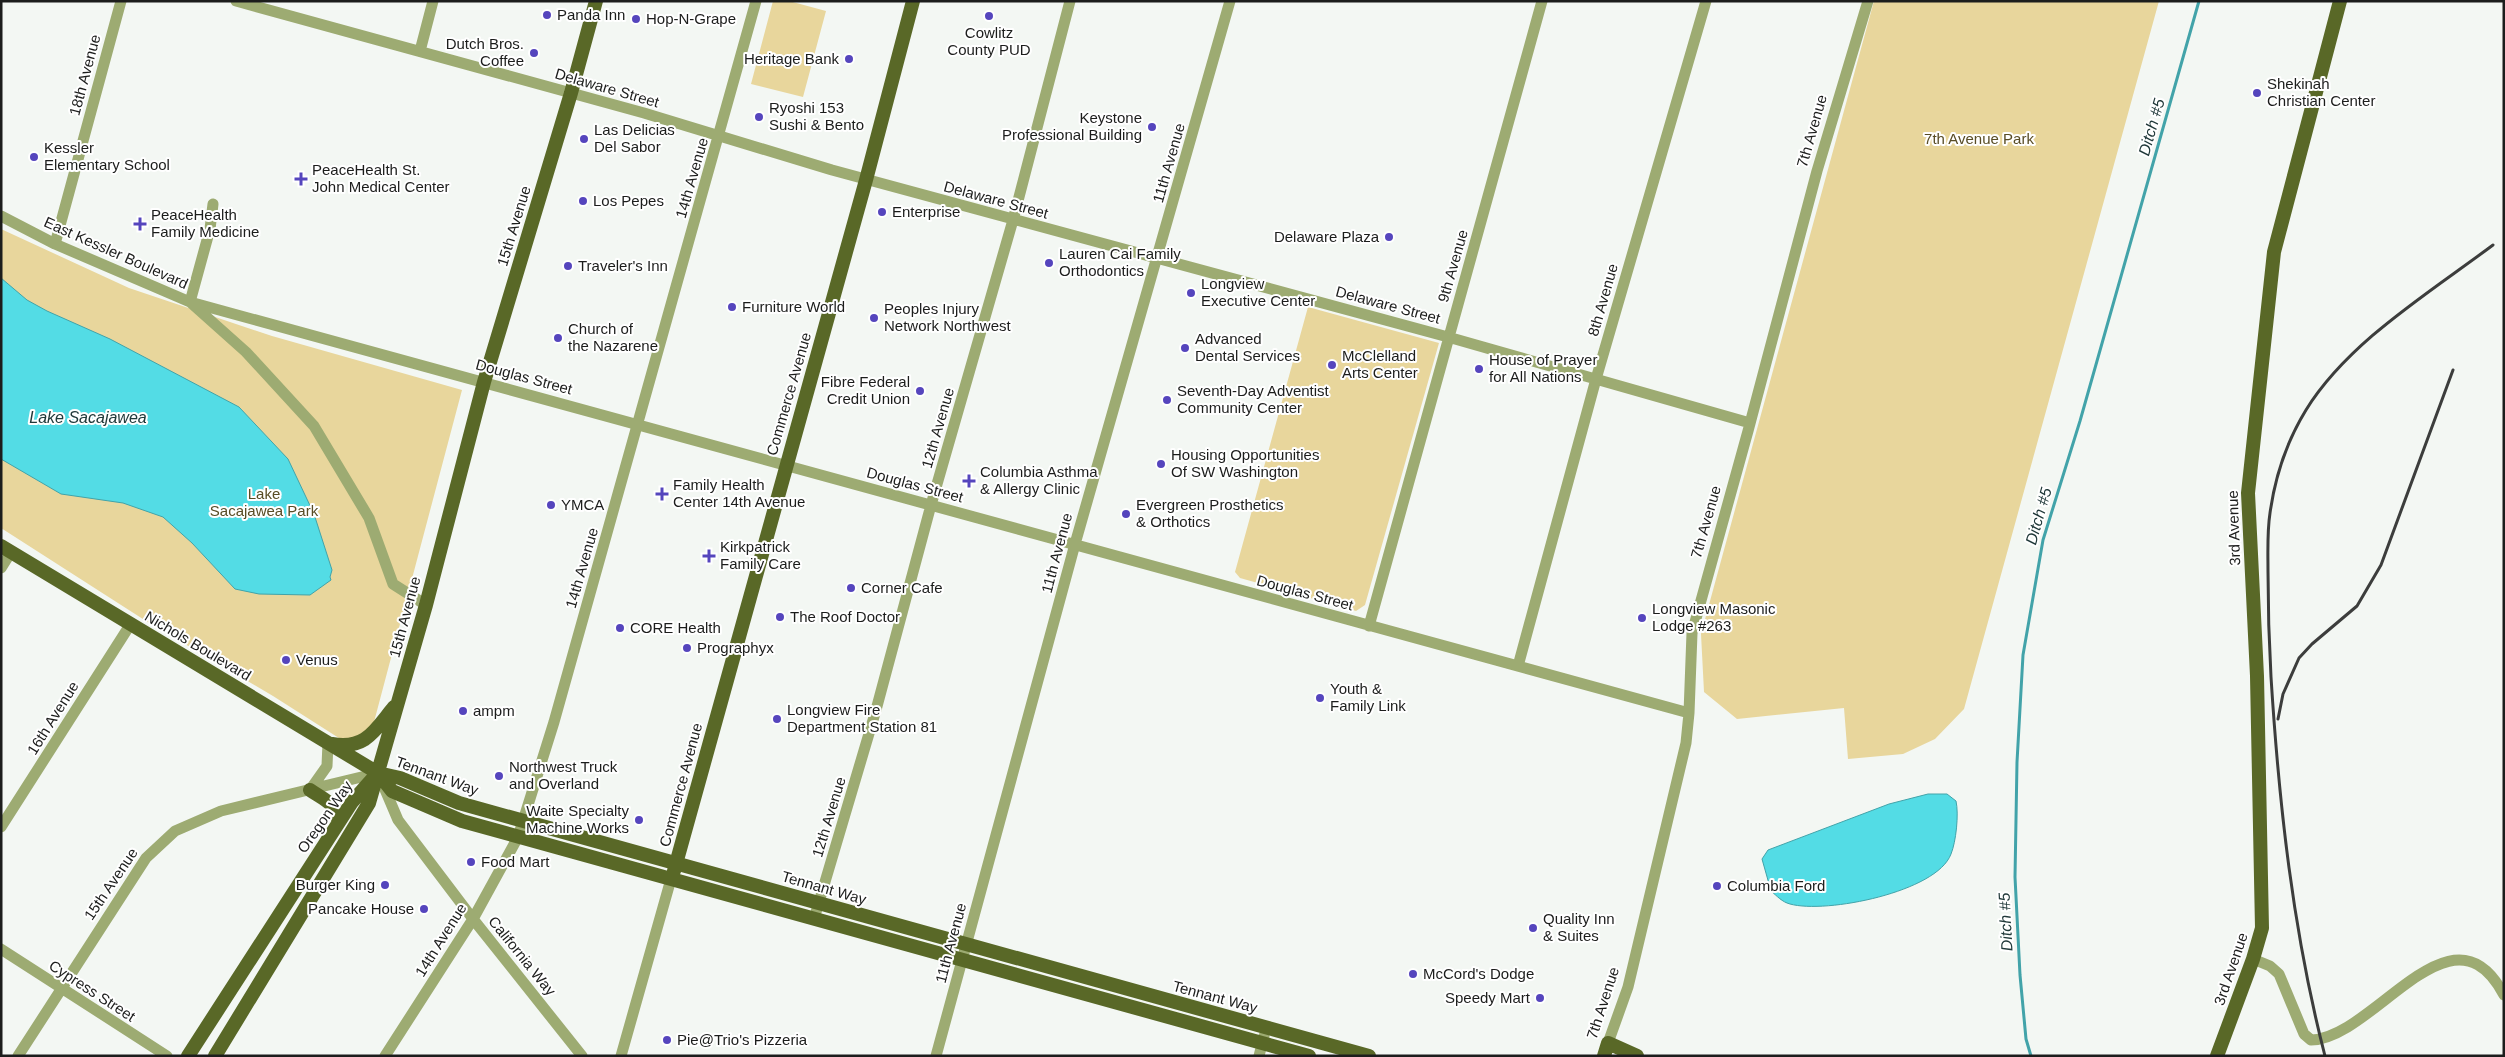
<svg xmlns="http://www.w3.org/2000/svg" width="2505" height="1057" font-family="Arial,sans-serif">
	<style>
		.green { fill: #e8d69c }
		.water { fill: #53dce5; stroke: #42a3a9 }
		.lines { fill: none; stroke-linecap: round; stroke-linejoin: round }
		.stream { stroke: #42a3a9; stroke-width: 3 }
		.minor { stroke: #9dab72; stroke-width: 11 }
		.major { stroke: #596827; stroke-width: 14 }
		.rail { stroke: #3c3d3c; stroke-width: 3 }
		.poi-dot { fill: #5545bd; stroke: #fff; stroke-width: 2 }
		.labels { text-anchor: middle; stroke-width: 4; stroke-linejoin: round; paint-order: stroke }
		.poi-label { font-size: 15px; fill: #1c1d1c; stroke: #fff; text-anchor: start }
		.street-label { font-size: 15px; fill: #1c1d1c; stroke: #fff }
		.park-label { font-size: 15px; fill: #584c25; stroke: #fff }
		.water-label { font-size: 16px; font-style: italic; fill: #21393a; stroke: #fff }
	</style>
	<rect width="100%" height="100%" fill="#f3f7f3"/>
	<path class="green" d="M773,1H789L826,11L803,97L751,84Z
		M1874,1H2159L1964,709L1935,739L1903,754L1848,759L1844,708L1737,719L1704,692L1701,634Z
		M1,229L129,288L272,336L462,390L374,722L367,736L342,740L273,696L146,621L1,528Z
		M1308,307L1439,343L1365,605L1356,611L1240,578L1235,572Z"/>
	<path class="water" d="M1,278L27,300L47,311L110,339L239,407L288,459L314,514L332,570L330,577L331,580L310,595L259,594L235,589L192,543L163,517L123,503L61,494L1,459Z
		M1928,794H1947L1956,801C1959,814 1956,842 1951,854C1937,892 1826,914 1790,904C1782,902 1777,896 1771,891L1762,859L1768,850L1889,804Z"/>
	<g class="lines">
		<path class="stream" d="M2031,1056L2026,1039L2020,975L2015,877L2017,762L2023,655L2043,540L2080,421L2199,1"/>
		<path class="minor" d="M236,1L644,113L832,170L1448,337L1750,423
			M420,51L433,1
			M1,216L55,244L190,302L246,352L314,426L369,518L393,584L426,605
			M55,244L121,1
			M190,302L1689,713
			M190,302L210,229L213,204
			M1,568L11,552
			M1369,626L1542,1
			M1518,666L1596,379L1706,1
			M310,790L327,766L328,743
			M1,827L130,625
			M814,919L876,710L931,505L1013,220L1070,1
			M1,949L167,1056
			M2253,959L2270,966L2279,974L2304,1034L2311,1040C2375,1038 2452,896 2504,995
			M1608,1043L1628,987L1686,743L1689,713L1692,633L1748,431L1817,171L1868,1
			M18,1056L146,858L175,831L221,811L378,773L398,820L473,919L582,1056
			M385,1056L473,919L518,837L554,722L756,1
			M621,1056L671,879
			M936,1056L1075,544L1230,1
			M1259,1056L1264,1036"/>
		<path class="major" d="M1,546L378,773L400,778L459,803L1369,1056
			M332,744C366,750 375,730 394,707
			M378,773L392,791L462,821L1309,1056
			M310,790C323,799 340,805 338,823
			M674,871L866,180L913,1
			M188,1056L352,802L376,775
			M215,1056L369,803L426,605L484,382L571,93L596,1
			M1604,1056L1608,1043L1637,1056
			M2217,1056L2253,959L2262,928L2257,676L2248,493L2274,252L2340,1"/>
		<path class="rail" d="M2278,719L2283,694L2299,658L2312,644L2357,606L2381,565L2453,370
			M2325,1056C2293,932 2279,804 2271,677C2269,642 2268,607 2268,572C2268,552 2267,532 2270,513C2275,477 2287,441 2306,410C2348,342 2429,293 2493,245"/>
	</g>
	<g class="poi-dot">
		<circle cx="547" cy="15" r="5"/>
		<circle cx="989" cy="16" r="5"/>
		<circle cx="636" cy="19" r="5"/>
		<circle cx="534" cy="53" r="5"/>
		<circle cx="849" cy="59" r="5"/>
		<circle cx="2257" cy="93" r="5"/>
		<circle cx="759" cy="117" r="5"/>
		<circle cx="1152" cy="127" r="5"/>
		<circle cx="584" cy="139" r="5"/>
		<circle cx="34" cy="157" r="5"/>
		<path d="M298.5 171.5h5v5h5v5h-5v5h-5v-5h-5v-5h5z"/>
		<circle cx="583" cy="201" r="5"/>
		<circle cx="882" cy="212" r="5"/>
		<path d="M137.5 216.5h5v5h5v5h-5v5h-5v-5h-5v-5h5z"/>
		<circle cx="1389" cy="237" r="5"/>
		<circle cx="1049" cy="263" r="5"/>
		<circle cx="568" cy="266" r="5"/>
		<circle cx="1191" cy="293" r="5"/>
		<circle cx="732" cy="307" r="5"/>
		<circle cx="874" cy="318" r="5"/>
		<circle cx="558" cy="338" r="5"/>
		<circle cx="1185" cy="348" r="5"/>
		<circle cx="1332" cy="365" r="5"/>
		<circle cx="1479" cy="369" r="5"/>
		<circle cx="920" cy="391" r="5"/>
		<circle cx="1167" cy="400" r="5"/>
		<circle cx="1161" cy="464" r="5"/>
		<path d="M966.5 473.5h5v5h5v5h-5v5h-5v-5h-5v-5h5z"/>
		<path d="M659.5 486.5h5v5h5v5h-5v5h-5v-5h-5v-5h5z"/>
		<circle cx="551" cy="505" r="5"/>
		<circle cx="1126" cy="514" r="5"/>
		<path d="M706.5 548.5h5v5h5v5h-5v5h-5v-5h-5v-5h5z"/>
		<circle cx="851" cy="588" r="5"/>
		<circle cx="780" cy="617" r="5"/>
		<circle cx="1642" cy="618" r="5"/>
		<circle cx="620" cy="628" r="5"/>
		<circle cx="687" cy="648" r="5"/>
		<circle cx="286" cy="660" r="5"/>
		<circle cx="1320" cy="698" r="5"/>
		<circle cx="463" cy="711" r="5"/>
		<circle cx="777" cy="719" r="5"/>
		<circle cx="499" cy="776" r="5"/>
		<circle cx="639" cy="820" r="5"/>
		<circle cx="471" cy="862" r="5"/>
		<circle cx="385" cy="885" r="5"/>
		<circle cx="1717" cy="886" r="5"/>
		<circle cx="424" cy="909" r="5"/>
		<circle cx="1533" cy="928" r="5"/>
		<circle cx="1413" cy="974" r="5"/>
		<circle cx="1540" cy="998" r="5"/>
		<circle cx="667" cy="1040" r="5"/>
	</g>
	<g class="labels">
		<g class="poi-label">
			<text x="557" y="20">Panda Inn</text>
			<text x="646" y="24">Hop-N-Grape</text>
			<text x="989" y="38" text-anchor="middle">Cowlitz<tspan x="989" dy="17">County PUD</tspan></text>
			<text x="524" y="49" text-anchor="end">Dutch Bros.<tspan x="524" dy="17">Coffee</tspan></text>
			<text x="839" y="64" text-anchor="end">Heritage Bank</text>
			<text x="2267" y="89">Shekinah<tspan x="2267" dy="17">Christian Center</tspan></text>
			<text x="769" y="113">Ryoshi 153<tspan x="769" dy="17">Sushi &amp; Bento</tspan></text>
			<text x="1142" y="123" text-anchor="end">Keystone<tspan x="1142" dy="17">Professional Building</tspan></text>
			<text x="594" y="135">Las Delicias<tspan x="594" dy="17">Del Sabor</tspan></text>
			<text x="44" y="153">Kessler<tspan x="44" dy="17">Elementary School</tspan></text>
			<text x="312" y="175">PeaceHealth St.<tspan x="312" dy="17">John Medical Center</tspan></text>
			<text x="593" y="206">Los Pepes</text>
			<text x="892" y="217">Enterprise</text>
			<text x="151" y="220">PeaceHealth<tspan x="151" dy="17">Family Medicine</tspan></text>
			<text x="1379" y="242" text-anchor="end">Delaware Plaza</text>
			<text x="1059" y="259">Lauren Cai Family<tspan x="1059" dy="17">Orthodontics</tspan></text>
			<text x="578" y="271">Traveler's Inn</text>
			<text x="1201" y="289">Longview<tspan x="1201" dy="17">Executive Center</tspan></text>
			<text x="742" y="312">Furniture World</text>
			<text x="884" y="314">Peoples Injury<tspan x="884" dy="17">Network Northwest</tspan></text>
			<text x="568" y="334">Church of<tspan x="568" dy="17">the Nazarene</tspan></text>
			<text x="1195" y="344">Advanced<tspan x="1195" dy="17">Dental Services</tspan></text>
			<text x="1342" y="361">McClelland<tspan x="1342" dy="17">Arts Center</tspan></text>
			<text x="1489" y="365">House of Prayer<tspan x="1489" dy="17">for All Nations</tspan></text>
			<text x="910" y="387" text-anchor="end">Fibre Federal<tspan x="910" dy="17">Credit Union</tspan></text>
			<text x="1177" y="396">Seventh-Day Adventist<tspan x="1177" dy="17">Community Center</tspan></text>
			<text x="1171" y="460">Housing Opportunities<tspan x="1171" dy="17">Of SW Washington</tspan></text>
			<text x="980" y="477">Columbia Asthma<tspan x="980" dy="17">&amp; Allergy Clinic</tspan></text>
			<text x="673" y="490">Family Health<tspan x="673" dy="17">Center 14th Avenue</tspan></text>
			<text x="561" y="510">YMCA</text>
			<text x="1136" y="510">Evergreen Prosthetics<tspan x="1136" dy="17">&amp; Orthotics</tspan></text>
			<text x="720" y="552">Kirkpatrick<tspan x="720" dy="17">Family Care</tspan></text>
			<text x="861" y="593">Corner Cafe</text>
			<text x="1652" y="614">Longview Masonic<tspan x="1652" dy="17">Lodge #263</tspan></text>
			<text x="790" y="622">The Roof Doctor</text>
			<text x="630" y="633">CORE Health</text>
			<text x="697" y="653">Prographyx</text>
			<text x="296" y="665">Venus</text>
			<text x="1330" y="694">Youth &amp;<tspan x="1330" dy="17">Family Link</tspan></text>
			<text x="787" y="715">Longview Fire<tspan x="787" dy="17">Department Station 81</tspan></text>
			<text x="473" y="716">ampm</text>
			<text x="509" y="772">Northwest Truck<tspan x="509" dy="17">and Overland</tspan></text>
			<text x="629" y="816" text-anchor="end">Waite Specialty<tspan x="629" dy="17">Machine Works</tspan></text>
			<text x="481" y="867">Food Mart</text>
			<text x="375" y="890" text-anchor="end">Burger King</text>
			<text x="1727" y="891">Columbia Ford</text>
			<text x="414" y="914" text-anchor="end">Pancake House</text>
			<text x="1543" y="924">Quality Inn<tspan x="1543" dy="17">&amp; Suites</tspan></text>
			<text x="1423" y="979">McCord's Dodge</text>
			<text x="1530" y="1003" text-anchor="end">Speedy Mart</text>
			<text x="677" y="1045">Pie@Trio's Pizzeria</text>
		</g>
		<g class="street-label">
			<text transform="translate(85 75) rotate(-75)" y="5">18th Avenue</text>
			<text transform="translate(607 88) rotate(16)" y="5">Delaware Street</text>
			<text transform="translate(1812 131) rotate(-74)" y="5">7th Avenue</text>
			<text transform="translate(1169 163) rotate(-74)" y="5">11th Avenue</text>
			<text transform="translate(692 178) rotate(-74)" y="5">14th Avenue</text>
			<text transform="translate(996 200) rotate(15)" y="5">Delaware Street</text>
			<text transform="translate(514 226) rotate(-73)" y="5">15th Avenue</text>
			<text transform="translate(116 253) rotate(24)" y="5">East Kessler Boulevard</text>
			<text transform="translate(1453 266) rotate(-74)" y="5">9th Avenue</text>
			<text transform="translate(1603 300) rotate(-74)" y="5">8th Avenue</text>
			<text transform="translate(1388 305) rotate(15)" y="5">Delaware Street</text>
			<text transform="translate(524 377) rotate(15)" y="5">Douglas Street</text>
			<text transform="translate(789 394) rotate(-74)" y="5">Commerce Avenue</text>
			<text transform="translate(938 428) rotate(-74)" y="5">12th Avenue</text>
			<text transform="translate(915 485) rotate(15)" y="5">Douglas Street</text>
			<text transform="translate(1706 522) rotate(-74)" y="5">7th Avenue</text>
			<text transform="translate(2234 528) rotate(-92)" y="5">3rd Avenue</text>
			<text transform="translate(1057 553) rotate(-75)" y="5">11th Avenue</text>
			<text transform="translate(582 568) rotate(-74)" y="5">14th Avenue</text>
			<text transform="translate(1305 593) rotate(15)" y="5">Douglas Street</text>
			<text transform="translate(405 617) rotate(-75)" y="5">15th Avenue</text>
			<text transform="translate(198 646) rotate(31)" y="5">Nichols Boulevard</text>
			<text transform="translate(53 718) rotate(-58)" y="5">16th Avenue</text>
			<text transform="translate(437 776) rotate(20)" y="5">Tennant Way</text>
			<text transform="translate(681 785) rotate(-75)" y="5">Commerce Avenue</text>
			<text transform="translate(325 817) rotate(-55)" y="5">Oregon Way</text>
			<text transform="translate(829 817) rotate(-73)" y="5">12th Avenue</text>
			<text transform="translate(111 884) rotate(-56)" y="5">15th Avenue</text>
			<text transform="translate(824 888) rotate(16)" y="5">Tennant Way</text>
			<text transform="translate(441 940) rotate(-58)" y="5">14th Avenue</text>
			<text transform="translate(951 943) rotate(-75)" y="5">11th Avenue</text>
			<text transform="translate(522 956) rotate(51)" y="5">California Way</text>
			<text transform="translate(2231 969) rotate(-71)" y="5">3rd Avenue</text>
			<text transform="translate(92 991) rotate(33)" y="5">Cypress Street</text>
			<text transform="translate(1215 997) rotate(15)" y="5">Tennant Way</text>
			<text transform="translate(1603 1003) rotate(-72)" y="5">7th Avenue</text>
		</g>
		<g class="park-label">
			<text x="1979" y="144">7th Avenue Park</text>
			<text x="264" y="499">Lake<tspan x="264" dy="17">Sacajawea Park</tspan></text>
		</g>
		<g class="water-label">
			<text transform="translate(2151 127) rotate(-74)" y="6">Ditch #5</text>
			<text x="88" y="423">Lake Sacajawea</text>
			<text transform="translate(2038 516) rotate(-74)" y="6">Ditch #5</text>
			<text transform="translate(2005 922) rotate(-93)" y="6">Ditch #5</text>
		</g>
	</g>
	<rect width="2505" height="1057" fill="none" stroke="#1c1d1c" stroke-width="5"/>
</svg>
